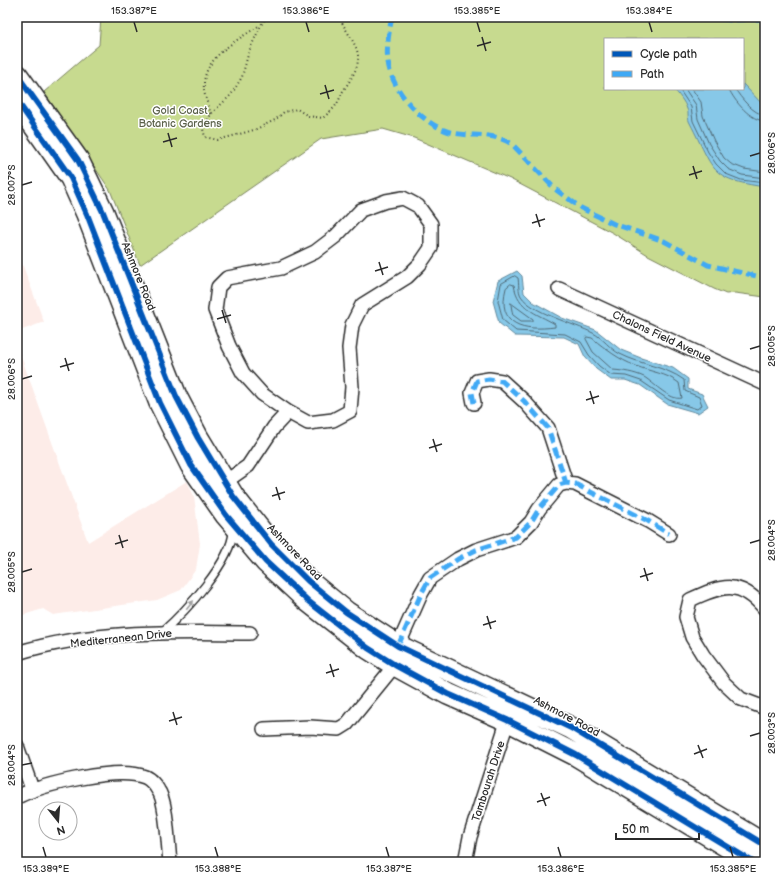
<svg xmlns="http://www.w3.org/2000/svg" width="782" height="879" font-family="'Balsamiq Sans',sans-serif">
	<style>
		.built { fill: #fdece8 }
		.green { fill: #c7da8f; stroke: #79825d; fill-rule: evenodd }
		.water { fill: #87c8e8; stroke: #62899c }
		.lines { fill: none; stroke-linecap: round; stroke-linejoin: round }
		.shore { stroke: #506a77; stroke-width: 1 }
		.lane-casing { stroke: #2b2b2b; stroke-width: 10 }
		.street-casing { stroke: #2b2b2b; stroke-width: 16 }
		.primary-casing { stroke: #2b2b2b; stroke-width: 24 }
		.path { stroke: #2b2b2b; stroke-width: 2; stroke-dasharray: 1 3; stroke-linecap: butt }
		.lane { stroke: #fff; stroke-width: 7 }
		.street { stroke: #fff; stroke-width: 13 }
		.primary { stroke: #fff; stroke-width: 21 }
		.quiet { stroke: #3fa9f5; stroke-width: 5; stroke-dasharray: 10 5; stroke-linecap: butt }
		.cycleway-casing { stroke: #fff; stroke-width: 8 }
		.cycleway { stroke: #0057b8; stroke-width: 6 }
		.oneway { fill: #a0a0a0 }
		.ticks { fill: none; stroke: #2b2b2b; stroke-width: 1.5 }
		.labels { text-anchor: middle; stroke-width: 3; stroke-linejoin: round; paint-order: stroke }
		.park-label { font-size: 11px; fill: #5a6049; stroke: #fff }
		.street-label { font-size: 11px; fill: #2b2b2b; stroke: #fff }
		.neatline { fill: none; stroke: #2b2b2b; stroke-width: 1.5 }
		.ticks-label { font-size: 10px; text-anchor: middle; fill: #2b2b2b }
	</style>
	<rect width="100%" height="100%" fill="#fff"/>
	<filter id="ink" filterUnits="userSpaceOnUse"><feTurbulence type="fractalNoise" baseFrequency=".025" numOctaves="2"/><feDisplacementMap in="SourceGraphic" scale="8" xChannelSelector="R" yChannelSelector="G"/><feConvolveMatrix kernelMatrix="1 2 1 2 8 2 1 2 1" color-interpolation-filters="sRGB"/></filter>
	<g filter="url(#ink)">
		<path class="built" d="M17,250L44,322L17,332Z
			M17,345L88,542L187,481L194,496L200,544L196,569L181,590L157,600L53,615L43,609L17,617Z"/>
		<path class="green" d="M101,17H765V297L735,293L726,294L714,289L648,255L613,233L510,179L414,138L383,129L321,139L140,265L110,190L44,92L99,45ZM605,39H743V89H605Z"/>
		<path class="water" d="M743,84L765,107V187C708,179 714,169 690,123C687,118 689,113 687,109C685,102 678,94 674,89H743Z
			M517,271L522,276L524,293L533,302L562,318L596,330L621,350L641,358L673,368L688,379V389L702,394L708,406L698,413L667,404L640,385L625,380H611L596,369L585,357L579,344L564,337L515,336L499,323L493,301L498,281Z"/>
		<g class="lines">
			<path class="shore" d="M679,89L691,107L693,121L708,152L716,164L726,174L741,180L765,183
				M685,89L696,105L698,119L709,144L720,161L728,169L742,175L765,178
				M692,89L701,102L703,116L714,141L724,158L731,164L744,169L765,172
				M729,89C734,101 751,121 765,121
				M735,89C741,98 753,114 765,115
				M515,276L518,278C519,283 518,291 521,296C532,313 575,324 593,333C603,338 610,349 620,354C641,365 665,366 684,380L685,391L699,397L702,405L697,409L669,400L641,381L626,376L611,375L599,366L589,355L581,342L565,334L516,331L503,320L498,301L501,284Z
				M511,284L514,285C518,309 536,313 555,324V327C524,331 496,326 506,288Z
				M511,303L533,319V321H521L513,315Z
				M587,337L592,338C607,350 618,359 636,366C651,372 666,373 679,383L682,398C670,401 654,383 644,377C633,372 624,371 613,370L593,352L586,339Z"/>
			<g class="lane-casing">
				<path id="lane" d="M162,632C185,612 232,561 233,531"/>
			</g>
			<g class="street-casing">
				<path id="street" d="M559,289L765,384
					M474,403L472,393L477,381L489,379L502,381L524,401L548,428L566,483
					M225,482L248,466L274,427L288,412L308,423L333,420L350,411L352,387L349,348L352,325L362,305L407,277L420,264L431,248V224L418,206L403,198L386,201L361,210L336,236L315,252L281,268L227,278L218,287L215,310L229,346L243,373L262,394L288,412
					M765,609C740,579 722,585 690,600L686,617L692,637L703,655L724,683L741,699L765,708
					M398,646L421,594L430,578L458,559L476,550L516,537L531,522L539,509L559,485L566,483L575,484L648,521L669,534
					M17,653C92,630 172,632 250,633
					M264,729L310,727L339,729L347,724L395,665
					M17,746L32,789
					M17,797C43,784 118,766 145,777C150,779 156,786 158,790C167,801 168,846 170,862
					M465,862L470,837L510,713"/>
			</g>
			<g class="primary-casing">
				<path id="primary" d="M17,75L78,160L103,212L176,396L198,438L233,496L271,544L308,581L346,612L398,646L571,728L765,845
					M17,101L71,178L87,214L160,403L191,465L226,515L266,562L308,601L368,648L395,665L448,694L507,720L576,755L753,862"/>
			</g>
			<path class="path" d="M267,17L261,25L249,51L242,77L231,95L211,114L203,129L205,137L218,140L254,130L275,120L284,112L297,109L308,116L323,118C327,114 333,110 336,105C340,100 341,93 345,88C369,53 356,50 339,17
				M211,114C209,107 205,98 204,90C201,57 237,41 260,25"/>
			<use href="#lane" class="lane"/>
			<use href="#street" class="street"/>
			<use href="#primary" class="primary"/>
			<path class="quiet" d="M392,17C389,31 386,48 388,62C392,92 424,126 453,133C473,137 493,132 512,144L555,189L581,208L614,224L664,241L708,265L765,278
				M706,17L731,20L765,19
				M474,403L472,393L477,381L489,379L502,381L524,401L548,428L566,483
				M398,646L421,594L430,578L458,559L476,550L516,537L531,522L539,509L559,485L566,483L575,484L648,521L669,534"/>
			<g class="cycleway-casing">
				<path id="cycleway" d="M17,75L78,160L103,212L176,396L198,438L233,496L271,544L308,581L346,612L398,646L571,728L765,845
					M17,101L71,178L87,214L160,403L191,465L226,515L266,562L308,601L368,648L395,665L448,694L507,720L576,755L753,862"/>
			</g>
			<use href="#cycleway" class="cycleway"/>
		</g>
		<defs><path id="oneway-solid" d="M-6-.8H1V-3.2L6.5 0L1 3.2V.8H-6Z"/></defs>
		<use class="oneway" href="#oneway-solid" transform="translate(190 605) rotate(-52)"/>
	</g>
	<path class="ticks" d="M134,22L137,32M306,22L309,32M477,22L480,32M649,22L652,32M482,37L486,51M477,46L491,42M325,85L329,99M320,94L334,90M168,133L172,147M163,142L177,138M750,156L760,153M693,166L697,179M689,175L702,171M22,185L32,182M536,214L540,227M532,223L545,219M379,262L383,275M375,271L388,267M222,310L226,323M217,319L231,315M750,349L760,346M65,358L69,371M60,367L74,363M22,379L32,376M590,391L594,404M586,400L599,396M433,439L437,452M429,448L442,444M276,487L280,500M272,496L285,492M119,535L123,548M750,543L760,540M115,544L128,540M644,568L648,581M22,572L32,569M640,577L653,573M487,616L491,629M483,625L496,621M330,664L334,677M326,673L339,669M173,712L177,725M169,721L182,717M750,736L760,733M698,745L703,758M694,754L707,749M22,765L32,763M541,793L546,806M537,802L550,797M43,847L46,857M215,847L218,857M386,847L389,857M558,847L561,857M730,847L733,857"/>
	<g class="labels">
		<g class="park-label">
			<text x="180" y="114">Gold Coast<tspan x="180" dy="13">Botanic Gardens</tspan></text>
		</g>
		<g class="street-label">
			<text transform="translate(139 276) rotate(68)" y="4">Ashmore Road</text>
			<text transform="translate(662 336) rotate(25)" y="4">Chalons Field Avenue</text>
			<text transform="translate(295 552) rotate(46)" y="4">Ashmore Road</text>
			<text transform="translate(121 638) rotate(-6)" y="4">Mediterranean Drive</text>
			<text transform="translate(567 716) rotate(28)" y="4">Ashmore Road</text>
			<text transform="translate(488 781) rotate(-72)" y="4">Tambourah Drive</text>
		</g>
	</g>
	<rect width="782" height="879" fill="none" stroke="#fff" stroke-width="44"/>
	<rect x="604" y="38" width="140" height="52" fill="#ffffff" stroke="#aaaaaa"/>
	<rect x="612" y="51" width="20" height="6" fill="#0057b8" stroke="#aaaaaa"/>
	<text x="640" y="58" font-size="12" fill="#2b2b2b">Cycle path</text>
	<rect x="612" y="71" width="20" height="6" fill="#3fa9f5" stroke="#aaaaaa"/>
	<text x="640" y="78" font-size="12" fill="#2b2b2b">Path</text>
	<g transform="translate(58 821) rotate(163)"><circle r="19" fill="#ffffff" stroke="#aaaaaa"/>
	<path d="M0-3L7 15L0 10L-7 15Z" fill="#2b2b2b"/>
	<text y="-6" font-size="11" font-weight="bold" text-anchor="middle" fill="#2b2b2b">N</text>
	</g>
	<path d="M616 833v6h83v-6" fill="none" stroke="#2b2b2b" stroke-width="2"/>
	<text x="622" y="833" font-size="12" fill="#2b2b2b" stroke="#ffffff" stroke-width="3" paint-order="stroke">50 m</text>
	<rect x="22" y="22" width="738" height="835" class="neatline"/>
	<g class="ticks-label">
		<text x="134" y="14">153.387°E</text>
		<text x="306" y="14">153.386°E</text>
		<text x="477" y="14">153.385°E</text>
		<text x="649" y="14">153.384°E</text>
		<text transform="translate(771 153) rotate(-90)" y="4">28.006°S</text>
		<text transform="translate(11 185) rotate(-90)" y="4">28.007°S</text>
		<text transform="translate(771 346) rotate(-90)" y="4">28.005°S</text>
		<text transform="translate(11 379) rotate(-90)" y="4">28.006°S</text>
		<text transform="translate(771 540) rotate(-90)" y="4">28.004°S</text>
		<text transform="translate(11 572) rotate(-90)" y="4">28.005°S</text>
		<text transform="translate(771 733) rotate(-90)" y="4">28.003°S</text>
		<text transform="translate(11 765) rotate(-90)" y="4">28.004°S</text>
		<text x="46" y="872">153.389°E</text>
		<text x="218" y="872">153.388°E</text>
		<text x="389" y="872">153.387°E</text>
		<text x="561" y="872">153.386°E</text>
		<text x="733" y="872">153.385°E</text>
	</g>
</svg>
